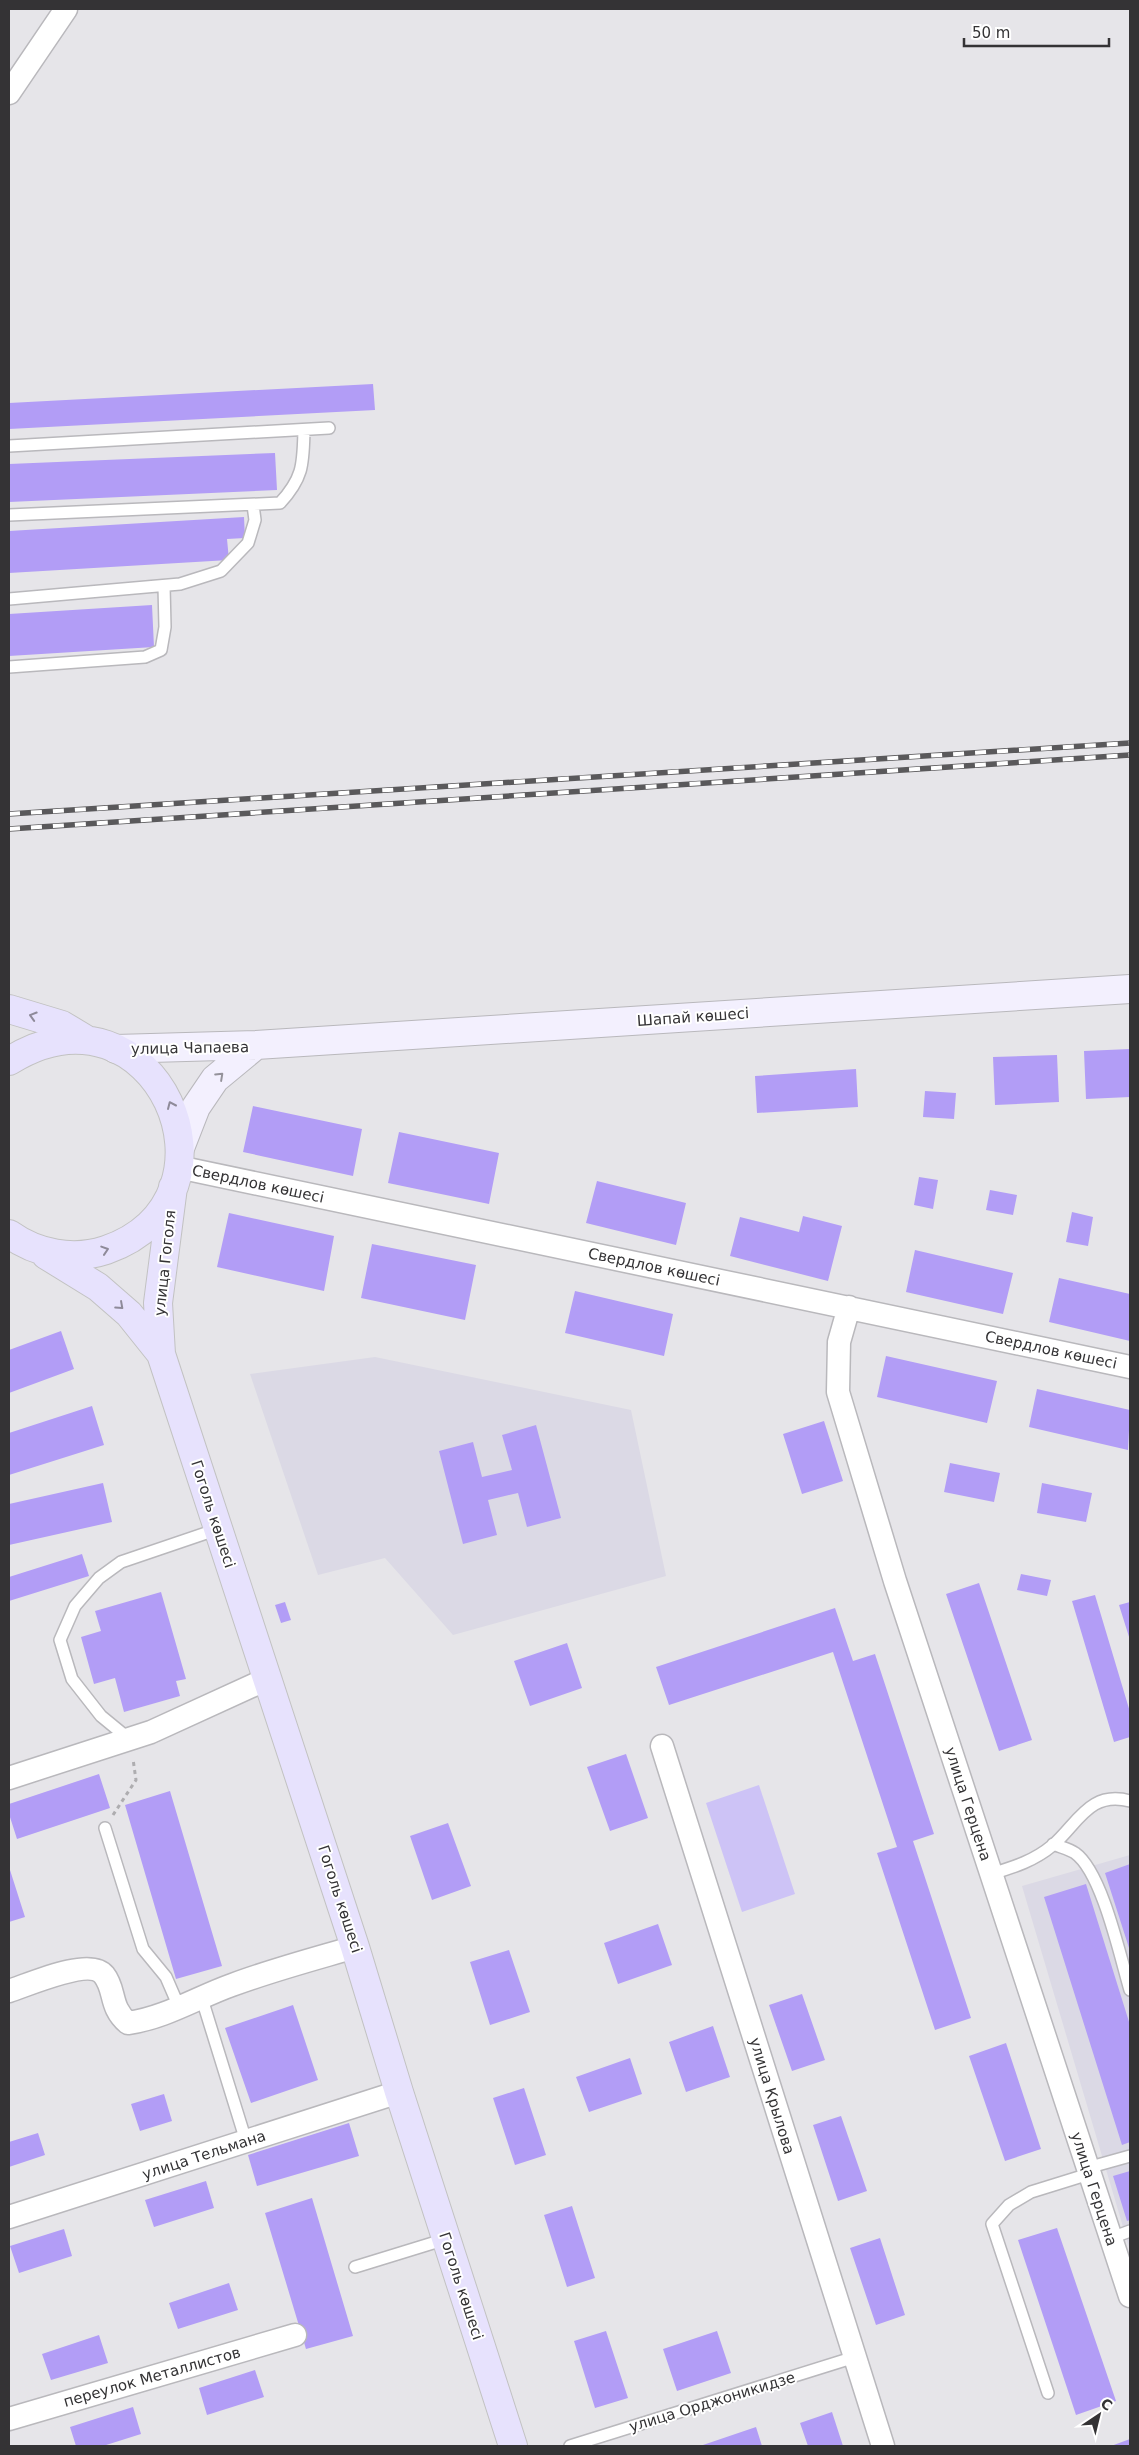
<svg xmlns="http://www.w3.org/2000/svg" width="1139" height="2455" font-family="'DejaVu Sans',sans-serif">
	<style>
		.built { fill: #dbd9e5 }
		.green { fill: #cdc3f6 }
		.building { fill: #b29df6 }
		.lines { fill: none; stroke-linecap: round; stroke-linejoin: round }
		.lane-casing { stroke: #b9b8bc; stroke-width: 14 }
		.street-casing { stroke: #b9b8bc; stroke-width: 25 }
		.secondary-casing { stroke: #b9b8bc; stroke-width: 30 }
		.primary-casing { stroke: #c2c2c2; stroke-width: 30 }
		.path { stroke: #aeadb0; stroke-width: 3; stroke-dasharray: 4 4; stroke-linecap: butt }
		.lane { stroke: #fff; stroke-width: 11 }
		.street { stroke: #fff; stroke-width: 22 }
		.secondary { stroke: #f3f0fe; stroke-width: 28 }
		.primary { stroke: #e7e2fd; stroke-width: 28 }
		.rail-casing { stroke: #5a595b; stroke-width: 5.5 }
		.rail { stroke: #fff; stroke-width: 4; stroke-dasharray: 11; stroke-linecap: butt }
		.oneway { stroke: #8e8a99 }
		.oneway2 { stroke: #94929a }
		.labels { text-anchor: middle; stroke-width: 4; stroke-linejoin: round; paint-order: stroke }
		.street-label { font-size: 15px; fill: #343335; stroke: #fff }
	</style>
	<rect width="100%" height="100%" fill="#e6e5e9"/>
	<path class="built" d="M375,1357L631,1410L666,1576L453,1635L385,1558L318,1575L250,1374Z
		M1130,1855V2246L1129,2247L1022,1886Z"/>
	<path class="green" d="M759,1785L795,1894L742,1912L706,1803Z"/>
	<path class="building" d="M373,384L375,410L9,429V403Z
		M275,453L277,490L9,502V464Z
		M244,517L245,538L227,539L229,560L9,573V531Z
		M152,605L154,647L9,656V614Z
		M1130,1049V1097L1086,1099L1084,1051Z
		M1057,1055L1059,1102L995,1105L993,1057Z
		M856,1069L858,1107L757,1113L755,1076Z
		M925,1091L956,1093L954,1119L923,1117Z
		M253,1106L362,1129L353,1176L243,1152Z
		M399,1132L499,1153L489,1204L388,1183Z
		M919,1177L938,1180L933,1209L914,1205Z
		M597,1181L686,1203L676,1245L586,1223Z
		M990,1190L1017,1195L1013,1215L986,1210Z
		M1072,1212L1093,1217L1088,1246L1066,1242Z
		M229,1213L334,1236L324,1291L217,1267Z
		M803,1216L842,1226L828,1281L730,1256L740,1217L799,1232Z
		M372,1244L476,1265L465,1320L361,1298Z
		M915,1250L1013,1273L1003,1314L906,1292Z
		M1059,1278L1130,1294V1341L1049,1322Z
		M575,1291L673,1314L664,1356L565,1333Z
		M61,1331L74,1369L9,1393V1350Z
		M886,1356L997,1381L987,1423L877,1397Z
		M1037,1389L1130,1410L1128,1450L1029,1427Z
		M92,1406L104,1445L9,1475V1433Z
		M824,1421L843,1481L802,1494L783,1434Z
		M536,1425L561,1518L527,1527L518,1493L488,1500L497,1535L463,1544L439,1451L473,1442L482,1477L512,1470L502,1435Z
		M950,1463L1000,1473L994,1502L944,1492Z
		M103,1483L112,1522L9,1545V1504Z
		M1042,1483L1092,1493L1086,1522L1037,1513Z
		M82,1554L89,1576L9,1601V1577Z
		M1021,1574L1051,1580L1047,1596L1017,1590Z
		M979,1583L1032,1740L999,1751L946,1594Z
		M161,1592L186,1679L176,1681L180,1696L124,1712L115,1678L94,1684L81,1637L101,1631L95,1611Z
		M1095,1595L1130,1712V1737L1114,1742L1072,1601Z
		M285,1602L291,1620L281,1623L275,1605Z
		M1130,1602V1640L1119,1605Z
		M835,1608L853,1661L875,1654L934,1834L913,1841L971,2018L935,2030L877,1853L897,1847L833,1652L669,1705L656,1667Z
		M567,1643L582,1688L530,1706L514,1661Z
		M626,1754L648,1818L610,1831L587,1767Z
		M99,1774L110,1808L17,1839L9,1814V1804Z
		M170,1791L222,1966L176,1979L125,1805Z
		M448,1823L471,1886L432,1900L410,1836Z
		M1130,1864V1951L1105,1873Z
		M10,1870L25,1917L9,1922V1871Z
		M1086,1884L1130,2025V2142L1122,2145L1044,1897Z
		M658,1924L672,1965L618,1984L604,1943Z
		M509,1950L530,2012L490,2025L470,1962Z
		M802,1994L825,2060L792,2071L769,2005Z
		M293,2005L318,2080L251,2103L225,2028Z
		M713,2026L730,2077L686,2092L669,2042Z
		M1006,2043L1041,2149L1005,2161L969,2056Z
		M630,2058L642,2094L589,2112L576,2077Z
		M524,2088L546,2155L515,2165L493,2098Z
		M164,2094L172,2121L140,2131L131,2104Z
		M841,2116L867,2191L838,2201L813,2125Z
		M349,2123L359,2156L257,2186L248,2155Z
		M38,2133L45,2155L9,2167V2142Z
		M1130,2171V2220L1127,2221L1113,2176Z
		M206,2181L214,2208L154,2227L145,2200Z
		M312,2198L353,2336L306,2349L265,2213Z
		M572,2206L595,2278L567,2287L544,2215Z
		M1057,2228L1116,2401L1076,2415L1018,2240Z
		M64,2229L72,2256L19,2273L10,2246Z
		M880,2238L905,2315L876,2325L850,2248Z
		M229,2283L238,2310L178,2329L169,2303Z
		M606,2331L628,2398L595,2408L574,2341Z
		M717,2331L731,2373L677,2391L663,2349Z
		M99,2335L108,2363L51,2380L42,2354Z
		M255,2370L264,2397L207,2415L199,2388Z
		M133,2407L141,2434L103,2446H76L70,2427Z
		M832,2412L843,2446H808L800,2423Z
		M756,2427L762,2446H700Z
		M1130,2439V2446H1111Z"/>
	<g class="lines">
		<g class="lane-casing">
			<path id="lane" d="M9,446L329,428
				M9,515L280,503C304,477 303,463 304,430
				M9,599L180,584L221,571L248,543L255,520L253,505
				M9,667L145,657L161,650L165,627L164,586
				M129,1739L101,1716L72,1679L60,1640L75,1606L99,1578L121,1562L218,1529
				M105,1828L143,1949L166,1977L179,2007
				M1053,1844C1060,1847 1069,1849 1075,1853C1102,1872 1120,1956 1130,1990
				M991,1874C1014,1867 1034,1861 1053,1845C1078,1823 1090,1790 1130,1801
				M202,1999L246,2141
				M1087,2168L1130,2156
				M1111,2238L1130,2231
				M355,2267L446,2239
				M1048,2393L992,2224L1009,2205L1031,2192L1089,2174
				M570,2446L855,2357"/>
		</g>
		<g class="street-casing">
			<path id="street" d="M9,93L66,9
				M178,1167L1130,1367
				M849,1307L839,1342L838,1392L895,1581L1130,2296
				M662,1746L883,2446
				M9,1778L151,1732L267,1679
				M9,1991C28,1985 90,1957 104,1975C116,1990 109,2007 128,2023C165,2018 198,1997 232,1985C272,1970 314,1959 355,1947
				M9,2217L399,2092
				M9,2419L295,2335"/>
		</g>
		<g class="secondary-casing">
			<path id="secondary" d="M116,1049L256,1045L1130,989
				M180,1148L196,1107L215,1079L256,1045"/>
		</g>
		<g class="primary-casing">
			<path id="primary" d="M9,1009L62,1025L87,1040
				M9,1061C155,970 255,1198 106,1250C73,1261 37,1254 9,1234
				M173,1187L158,1303L161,1354L355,1947L399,2092L513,2446
				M46,1255L98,1287L129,1314L161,1354"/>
		</g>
		<path class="path" d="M113,1815L136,1780L133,1759"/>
		<use href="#lane" class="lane"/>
		<use href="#street" class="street"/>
		<use href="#secondary" class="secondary"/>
		<use href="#primary" class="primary"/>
		<g class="rail-casing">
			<path id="rail" d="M9,814L1130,743
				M9,829L1130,755"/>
		</g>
		<use href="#rail" class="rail"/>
	</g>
	<defs><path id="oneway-chevron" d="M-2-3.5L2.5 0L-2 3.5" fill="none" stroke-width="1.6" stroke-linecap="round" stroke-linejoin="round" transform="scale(1.25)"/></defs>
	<g class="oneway">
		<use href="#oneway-chevron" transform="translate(33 1016) rotate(-163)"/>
		<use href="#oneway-chevron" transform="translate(171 1105) rotate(-114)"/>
		<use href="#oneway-chevron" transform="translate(105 1250) rotate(-18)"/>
		<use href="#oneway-chevron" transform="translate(120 1306) rotate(42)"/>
	</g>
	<use class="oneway2" href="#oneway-chevron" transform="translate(220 1076) rotate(-43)"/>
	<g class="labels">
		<g class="street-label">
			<text transform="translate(693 1017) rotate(-4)" y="5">Шапай көшесі</text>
			<text transform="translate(190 1048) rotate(-1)" y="5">улица Чапаева</text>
			<text transform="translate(258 1184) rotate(12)" y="5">Свердлов көшесі</text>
			<text transform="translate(165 1263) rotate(-84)" y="5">улица Гоголя</text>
			<text transform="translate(654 1267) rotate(12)" y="5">Свердлов көшесі</text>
			<text transform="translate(1051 1350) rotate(12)" y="5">Свердлов көшесі</text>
			<text transform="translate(213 1514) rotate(72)" y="5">Гоголь көшесі</text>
			<text transform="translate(968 1804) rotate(72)" y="5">улица Герцена</text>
			<text transform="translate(340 1899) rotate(72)" y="5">Гоголь көшесі</text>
			<text transform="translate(772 2096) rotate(73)" y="5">улица Крылова</text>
			<text transform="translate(204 2155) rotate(-18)" y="5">улица Тельмана</text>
			<text transform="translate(1094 2189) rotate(72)" y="5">улица Герцена</text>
			<text transform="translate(461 2286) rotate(72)" y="5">Гоголь көшесі</text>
			<text transform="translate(152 2377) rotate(-16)" y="5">переулок Металлистов</text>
			<text transform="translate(712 2402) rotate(-17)" y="5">улица Орджоникидзе</text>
		</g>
	</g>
	<rect width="1139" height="2455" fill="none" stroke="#343335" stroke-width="20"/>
	<g transform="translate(1099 2415) rotate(35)" stroke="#ffffff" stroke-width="4" paint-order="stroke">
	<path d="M0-4L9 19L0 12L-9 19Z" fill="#343335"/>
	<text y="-8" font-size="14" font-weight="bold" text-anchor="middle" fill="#343335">С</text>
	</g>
	<path d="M964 38v8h145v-8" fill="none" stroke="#343335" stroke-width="2.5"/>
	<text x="972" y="38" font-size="15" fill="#343335" stroke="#ffffff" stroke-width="4" paint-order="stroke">50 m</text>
</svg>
